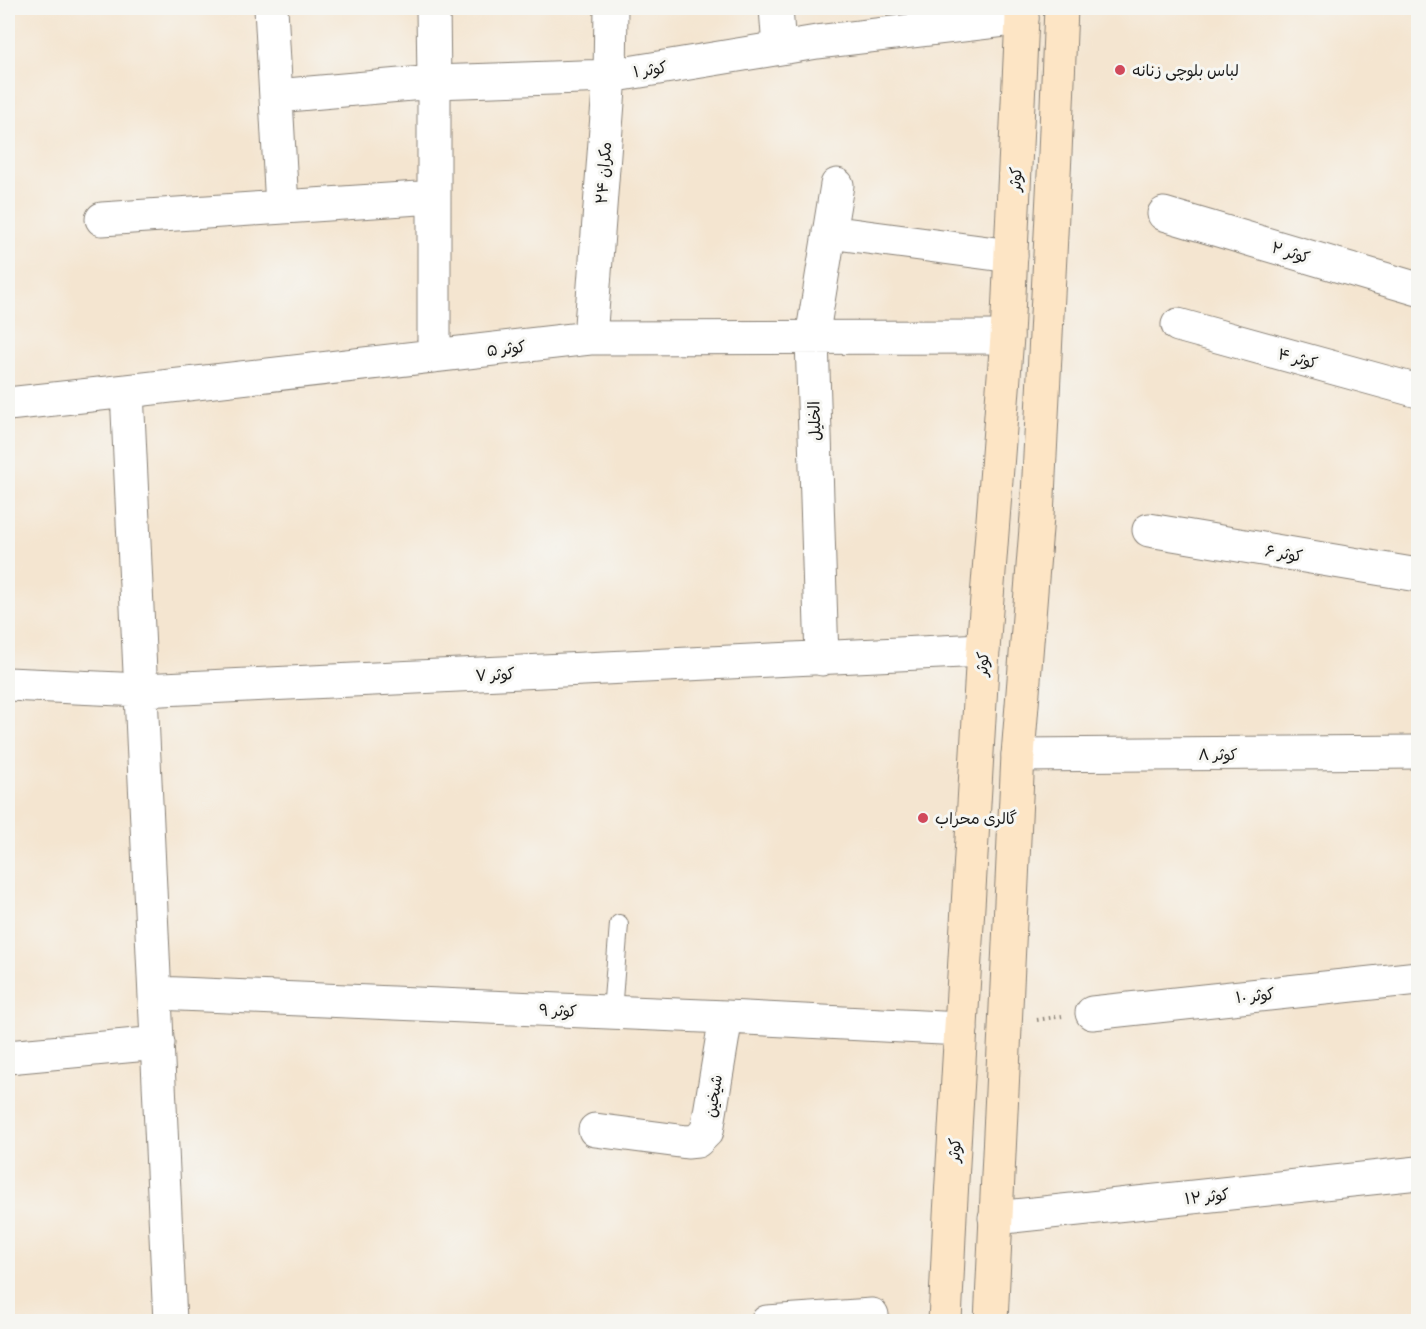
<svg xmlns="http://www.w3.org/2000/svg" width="1426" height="1329" font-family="Delius,'Playpen Sans Arabic',sans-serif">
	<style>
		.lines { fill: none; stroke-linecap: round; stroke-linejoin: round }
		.lane-casing { stroke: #888076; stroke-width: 20 }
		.street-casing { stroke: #888076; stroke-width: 35 }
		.secondary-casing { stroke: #888076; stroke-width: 35 }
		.path { stroke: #888076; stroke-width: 4; stroke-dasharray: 1.5 4.5; stroke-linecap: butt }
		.lane { stroke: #fff; stroke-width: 18 }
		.street { stroke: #fff; stroke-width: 33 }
		.secondary { stroke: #fde5c5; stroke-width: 33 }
		.poi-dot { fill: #d1495b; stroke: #f6f6f2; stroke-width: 2 }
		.labels { text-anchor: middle; stroke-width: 6; stroke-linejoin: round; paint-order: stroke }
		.street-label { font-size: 16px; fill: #1c1c1c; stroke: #f6f6f2 }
		.poi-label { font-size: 16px; fill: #1c1c1c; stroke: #f6f6f2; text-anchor: start }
	</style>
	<rect width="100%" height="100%" fill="#f6f6f2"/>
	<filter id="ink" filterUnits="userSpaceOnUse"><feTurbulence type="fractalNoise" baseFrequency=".0167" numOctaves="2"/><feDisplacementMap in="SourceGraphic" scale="12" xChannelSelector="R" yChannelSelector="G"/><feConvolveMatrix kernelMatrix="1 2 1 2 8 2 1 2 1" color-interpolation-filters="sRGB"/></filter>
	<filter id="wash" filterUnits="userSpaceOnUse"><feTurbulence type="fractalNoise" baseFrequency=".008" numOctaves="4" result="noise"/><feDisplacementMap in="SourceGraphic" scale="24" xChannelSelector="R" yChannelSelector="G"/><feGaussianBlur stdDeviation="1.35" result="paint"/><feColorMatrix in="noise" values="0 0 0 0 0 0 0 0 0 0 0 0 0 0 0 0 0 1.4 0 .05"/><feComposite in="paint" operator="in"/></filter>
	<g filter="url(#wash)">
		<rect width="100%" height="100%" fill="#f4e5d0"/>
	</g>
	<g filter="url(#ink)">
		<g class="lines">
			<g class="lane-casing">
				<path id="lane" d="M612,1012L619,924"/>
			</g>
			<g class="street-casing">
				<path id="street" d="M271,8L282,207
					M433,8L434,82V356
					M776,8L779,48
					M276,96L434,82L610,76L817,42L1022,18
					M1164,214L1418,289
					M102,219L434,197
					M829,232L1011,256
					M1178,325L1418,391
					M590,338L610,76L611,8
					M127,391L170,1322
					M8,404L127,391L590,338L1007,337
					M1149,530L1418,575
					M822,659L812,338L837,185
					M8,684L142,690L983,650
					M1018,755L1418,752
					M156,993L726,1017L961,1029
					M1092,1013L1418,978
					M8,1057L158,1043
					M595,1130L687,1142L697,1141L707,1131L726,1017
					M995,1218L1418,1173
					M767,1322L872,1315"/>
			</g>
			<g class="secondary-casing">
				<path id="secondary" d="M945,1322L950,1215L983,650L1007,337L1022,18L1021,8
					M991,1322L1018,755L1037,516L1055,154L1061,8"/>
			</g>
			<path class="path" d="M1037,1020L1062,1016"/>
			<use href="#lane" class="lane"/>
			<use href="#street" class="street"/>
			<use href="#secondary" class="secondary"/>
		</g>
	</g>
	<g class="poi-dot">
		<circle cx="1120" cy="70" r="6"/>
		<circle cx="923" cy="818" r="6"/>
	</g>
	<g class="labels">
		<g class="street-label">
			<text transform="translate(650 69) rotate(-9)" y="6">کوثر ۱</text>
			<text transform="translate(603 173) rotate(-86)" y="6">مکران ۲۴</text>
			<text transform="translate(1015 179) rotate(-87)" y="6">کوثر</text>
			<text transform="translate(1291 252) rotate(17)" y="6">کوثر ۲</text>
			<text transform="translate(506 348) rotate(-7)" y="6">کوثر ۵</text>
			<text transform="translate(1298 358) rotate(15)" y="6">کوثر ۴</text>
			<text transform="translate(814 421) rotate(-92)" y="6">الخلیل</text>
			<text transform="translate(1284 553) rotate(9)" y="6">کوثر ۶</text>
			<text transform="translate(982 664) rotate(-86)" y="6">کوثر</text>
			<text transform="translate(495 674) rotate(-3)" y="6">کوثر ۷</text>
			<text x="1218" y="760">کوثر ۸</text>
			<text transform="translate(1255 995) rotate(-6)" y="6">کوثر ۱۰</text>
			<text transform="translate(558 1010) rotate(2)" y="6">کوثر ۹</text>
			<text transform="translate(713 1096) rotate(-81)" y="6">شیخین</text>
			<text transform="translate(954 1150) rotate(-87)" y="6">کوثر</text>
			<text transform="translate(1207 1196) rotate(-6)" y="6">کوثر ۱۲</text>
		</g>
		<g class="poi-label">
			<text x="1132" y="76">لباس بلوچی زنانه</text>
			<text x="935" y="824">گالری محراب</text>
		</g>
	</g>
	<rect width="1426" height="1329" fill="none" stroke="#f6f6f2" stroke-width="30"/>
</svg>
